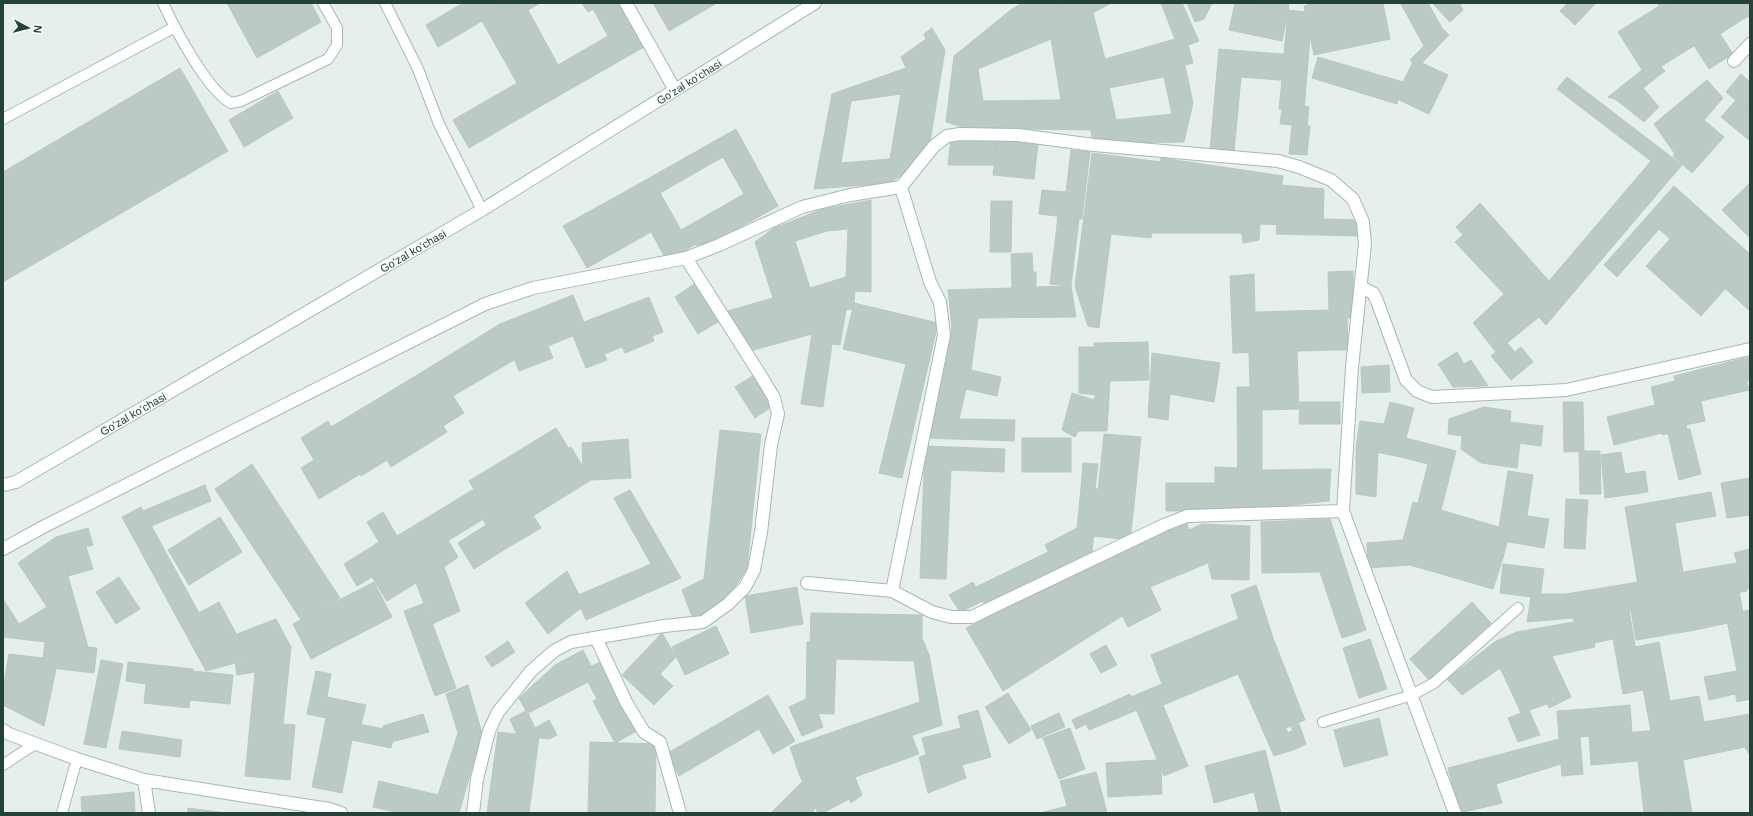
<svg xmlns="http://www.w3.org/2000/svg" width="1753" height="816" font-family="Helvetica,sans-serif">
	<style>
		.building { fill: #bbcac4; stroke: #b8c9c2; fill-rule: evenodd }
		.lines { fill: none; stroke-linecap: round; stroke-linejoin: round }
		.service-casing { stroke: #a8b8b2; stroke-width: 12 }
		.minor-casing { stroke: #a8b8b2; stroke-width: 14 }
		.secondary-casing { stroke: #a4bbb3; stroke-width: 14 }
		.service { stroke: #fff; stroke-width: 10 }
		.minor { stroke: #fff; stroke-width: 12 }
		.secondary { stroke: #fff; stroke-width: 12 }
		.labels { text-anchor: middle; stroke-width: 3; stroke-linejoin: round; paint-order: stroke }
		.street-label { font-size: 11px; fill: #24423a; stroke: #f7fbf9 }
	</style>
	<rect width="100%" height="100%" fill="#e6efeb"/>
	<path class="building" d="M227,3H311L321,22L257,58Z
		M463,3H497L553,99L469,148L453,120L517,83L482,21L438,47L426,25Z
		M497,3H519L503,12Z
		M519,3H540L528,10L558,65L608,36L593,9L588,12L582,3H619L644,47L553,99L503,12Z
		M653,3H717L669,31Z
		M1023,3H1061L1072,26L1090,130L966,128L946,122L954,56L1012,9ZM1051,39L1061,100L983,101L978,69Z
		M1061,3H1111L1093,13L1105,59L1175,39L1161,3H1182L1199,41L1188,45L1080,70L1072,26Z
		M1187,3H1212L1204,19L1195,22Z
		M1235,3H1253L1288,10L1282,41L1229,30Z
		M1253,3H1289L1288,10Z
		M1313,3H1383L1390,39L1314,55L1304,6Z
		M1403,3H1428L1442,28L1424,46L1401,4Z
		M1436,3H1462L1460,5L1463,10L1450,22L1434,5Z
		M1568,3H1596L1575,25L1560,11Z
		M1657,3H1667L1694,46L1687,50Z
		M1667,3H1750V19L1748,16L1720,34L1733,54L1709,69Z
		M1659,6L1687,50L1646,76L1618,32Z
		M1288,10L1305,12L1310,37L1304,111L1279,109L1282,80H1279L1281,54H1284Z
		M932,28L945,50L930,142L907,172L889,183L814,189L832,94L906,68L901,57L926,39L924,34ZM901,94L890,159L841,163L851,101Z
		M1442,28L1449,35L1418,67L1410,60Z
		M1188,45L1193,63L1185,65L1193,103L1184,142L1093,143L1080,70ZM1164,77L1172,114L1116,120L1109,88Z
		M1219,49L1281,54L1279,80L1241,77L1234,152L1210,150Z
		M1318,57L1403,82L1397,104L1312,78Z
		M1413,62L1418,67L1422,63L1448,75L1429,114L1399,100L1403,82Z
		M1661,67L1665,71L1643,88L1615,99L1608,97L1642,70L1646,76Z
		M180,68L228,151L3,282V172Z
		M1741,74L1750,82V112L1726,92Z
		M1567,77L1682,165L1546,325L1456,227L1480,203L1549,281L1651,161L1557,89Z
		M1707,80L1723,98L1675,154L1654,124Z
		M1643,88L1659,107L1644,122L1615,99Z
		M278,91L293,118L244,147L229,120Z
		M1736,100L1750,112L1749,140L1721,117Z
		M1305,106L1309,107L1307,126L1280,124L1282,109L1304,111Z
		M1704,120L1724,137L1692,173L1673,156Z
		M1292,125L1310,126L1307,155L1289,154Z
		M736,129L778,206L700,250L696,244L667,261L628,190ZM723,157L744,194L681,230L660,193Z
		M951,139L997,140L994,165H948Z
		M997,140L1038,144L1034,179L993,175Z
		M1071,150L1090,152L1082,219L1039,214L1042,190L1066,192Z
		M1092,153L1161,162L1151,238L1111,234L1099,328L1088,326L1075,286Z
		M1161,158L1243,170L1238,204L1157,192Z
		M1243,170L1283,176L1278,210L1238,204Z
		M1750,183V238L1722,210Z
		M1281,185L1324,189L1323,226L1260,224L1259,240L1243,243L1238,204L1278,210Z
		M1674,186L1750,254V311L1659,229L1617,277L1604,265Z
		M628,190L651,232L587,268L563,226Z
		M1157,192L1238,204L1242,233H1151Z
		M871,200V292L855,291L846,277L848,229L827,231L795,241L774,228L823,209Z
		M991,201H1012L1011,252H990Z
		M1058,216L1079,219L1071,286L1050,284Z
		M1323,219L1360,220V236L1276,234L1277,225L1323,226Z
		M774,228L795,241L810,288L846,277L855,291L854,303L852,309L836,311L812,334L750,351L724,312L773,298L755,242Z
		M1463,235L1539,317L1496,352L1473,323L1504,294L1455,242Z
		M1670,239L1725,289L1701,316L1646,266Z
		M1032,253L1033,272H1036V287L1071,286L1076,317L978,318L971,370L944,364L952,328L948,290L1012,288L1011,254Z
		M1353,271L1354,318H1347L1348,350H1333V325L1232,329L1230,276L1254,274L1255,312L1329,310L1328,272Z
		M697,282L721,320L698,334L675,297Z
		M573,295L587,330L548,346L553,358L519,371L500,324Z
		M649,297L663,332L652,336L654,341L625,353L622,347L604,354L607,360L586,368L573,336L587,330L584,322Z
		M854,303L938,323L902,478L879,473L906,364L843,349Z
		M846,310L840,345L832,344L823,407L801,404L812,334L836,311Z
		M500,324L514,360L453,396L464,413L443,426L414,377Z
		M1333,325V350L1233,353L1232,329Z
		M1148,342L1149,380L1110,381L1107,431H1078L1096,395L1094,343Z
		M1507,343L1515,352L1521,347L1533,362L1511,380L1491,356Z
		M1079,347H1094L1096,395L1079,393Z
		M1297,351L1299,409L1262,410L1250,387L1249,353Z
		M1457,352L1464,364L1471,360L1488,386L1453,387L1438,364Z
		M1152,353L1220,363L1214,402L1170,394L1168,420L1148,417Z
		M1750,357V380L1747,381L1741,359Z
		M1741,359L1749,390L1701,401L1705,421L1685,425L1674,376Z
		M944,364L1001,377L997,396L966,389L959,419L1015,420L1014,441L926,438Z
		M1389,365L1390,392L1362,393L1361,367Z
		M754,375L774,405L755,418L735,387Z
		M414,377L447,432L391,467L387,460L361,476L331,427Z
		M1675,381L1687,429L1662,435L1651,387Z
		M1237,387H1250L1262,410V470L1331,469L1329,501L1238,511Z
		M1072,393L1094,400L1075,437L1062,430Z
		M1300,402H1340V424H1299Z
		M1390,402L1414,408L1401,457L1356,448L1360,421L1384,424Z
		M1563,402H1583L1584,451L1564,452Z
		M1655,405L1662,433L1614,445L1607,417Z
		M1484,407L1511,411L1510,422L1543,426L1541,446L1448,434L1449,419Z
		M328,421L341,443L314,460L301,438Z
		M556,428L569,449L482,502L469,481Z
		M1687,429H1690L1701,474L1679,480L1668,434Z
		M720,430L761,434L747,568L723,606L693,619L682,590L704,579Z
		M1104,434L1141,437L1134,505L1097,501Z
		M1462,436L1520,443L1517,468L1481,463L1461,449Z
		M1022,438H1071V472H1022Z
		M1406,438L1456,451L1441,510L1418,503L1428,464L1401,457Z
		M628,439L631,478L591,480L583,467L582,443Z
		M341,443L360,474L319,499L301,468Z
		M925,446L1005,449L1004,472L951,470L946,579L920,578Z
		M571,447L591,480L533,516L513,483Z
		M1356,448L1378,452L1376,497L1356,494Z
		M1579,451H1600L1601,494H1580Z
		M1621,452L1625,474L1645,471L1648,492L1605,498L1601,455Z
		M1083,463L1098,464L1095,489L1081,488Z
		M252,464L340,598L301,620L215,489Z
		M1215,467L1238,468V511H1166V483H1215Z
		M1508,471L1533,475L1527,516L1549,519L1544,548L1497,540Z
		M1750,478V515L1727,518L1721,483Z
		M513,483L541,528L502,551L475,507Z
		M205,485L211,501L151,526L143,511Z
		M1081,488L1098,489L1092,553L1057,569L1045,545L1077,528Z
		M474,489L482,502L475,507L482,520L413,562L397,536Z
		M630,490L681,578L586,620L576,596L651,564L614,498Z
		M1711,492L1716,516L1675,523L1683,572L1737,563L1747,591L1642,609L1625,507Z
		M1566,499L1588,500L1585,549L1564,548Z
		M1097,501L1134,505L1130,540L1093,536Z
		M1413,502L1499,527L1497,540L1507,542L1503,558L1419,533L1410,565L1368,568L1367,543L1403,540Z
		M141,507L199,613L219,602L250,659L206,671L122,517Z
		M383,512L408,555L357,586L344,564L379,542L367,522Z
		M220,517L242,552L189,585L168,550Z
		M1330,519L1366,630L1342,638L1320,572L1262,573L1261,522Z
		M1186,521L1189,530L1202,524L1250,526L1249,580L1212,579L1208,563L1150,587L1161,610L1128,627L1096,564Z
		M486,525L502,551L474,569L458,543Z
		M88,528L93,545L86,547L93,569L68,576L56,537Z
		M1419,533L1503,558L1493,589L1410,565Z
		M56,537L68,576L88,647L3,637V599L19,624L47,607L18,563Z
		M448,540L458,557L444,567L460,611L432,624L416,583L387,601L372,577L408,555L413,562Z
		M1750,549V589L1746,588L1734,553Z
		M1048,552L1057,569L984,604L976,587Z
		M1096,564L1122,616L1003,691L966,628Z
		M1503,564L1544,569L1540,598L1500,593Z
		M567,571L579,595L576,596L581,608L548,634L525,603Z
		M119,577L140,609L116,624L96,592Z
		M374,582L392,617L311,659L293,624Z
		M973,582L983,601L960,612L949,595Z
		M1638,582L1642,609L1574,621L1566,594Z
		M1256,585L1273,638L1248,648L1231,595Z
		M797,587L803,624L751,633L745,596Z
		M1739,592L1743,612L1726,615L1728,623L1695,630L1689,601Z
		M1541,594H1566L1573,618L1527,622L1531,597L1540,598Z
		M1689,601L1695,630L1636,640L1631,611Z
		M1472,602L1491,623L1429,680L1410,659Z
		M425,603L456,688L435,696L404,611Z
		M1750,610V699L1737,702L1731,672L1737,671L1726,615Z
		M1629,611L1643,690L1623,694L1613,639L1594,643L1590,619Z
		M811,613L922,615V638L929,655L914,661L836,659L834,714L806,713L807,642H810Z
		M276,619L291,647L250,659L237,634Z
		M1238,619L1248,648L1162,684L1151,655Z
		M1590,619L1595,647L1552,656L1571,697L1549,708L1517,632Z
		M716,626L729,654L685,675L672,647Z
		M1517,632L1538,682L1511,691L1500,668L1496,641Z
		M662,633L676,657L660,674L673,686L654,705L622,675Z
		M1273,638L1305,720L1286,728L1248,648Z
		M1370,639L1387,689L1359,698L1343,648Z
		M508,641L515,652L492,667L485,657Z
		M1496,641L1500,668L1462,695L1447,679Z
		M45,642L97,648L94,673L42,667Z
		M1659,642L1670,701L1699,696L1704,722L1651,731L1635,647Z
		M1106,645L1117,665L1101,673L1090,654Z
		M291,647L283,724L295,725L290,780L245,776L255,672L237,675L235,662Z
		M1248,648L1288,733L1293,730L1291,727L1299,724L1306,744L1296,749L1274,756L1238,674L1163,705L1188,766L1164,776L1131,697Z
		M583,650L591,666L586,668L588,682L528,713L535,728L549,720L557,735L549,739L517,735L510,719L526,711L519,698L555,665Z
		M9,654L43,658L42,667L56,669L44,726L3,705V689Z
		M929,655L942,725L882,746L873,718L920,702L914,661Z
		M101,660L123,664L106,748L84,744Z
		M128,662L193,669L189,708L144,703L146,684L126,681Z
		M601,662L637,731L615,743L593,701L597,699L588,682L586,668Z
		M193,671L233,675L230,704L190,700Z
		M316,671L331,674L327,697L366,705L361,725L307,714Z
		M1731,672L1735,694L1709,700L1704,677Z
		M1538,682L1547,704L1521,713L1511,691Z
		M468,685L482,733L459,813H399L373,807L379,781L438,795L458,733L446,694Z
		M1008,693L1031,730L1009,744L985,707Z
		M1130,694L1137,710L1089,730L1086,724L1076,729L1072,720Z
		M768,695L795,741L773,754L759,729L679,776L666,754Z
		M806,699V713H818L823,727L802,736L789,707Z
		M1630,705L1632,733L1589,736L1586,709Z
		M1586,709L1589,736L1559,739L1557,711Z
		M978,710L991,757L962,765L966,778L928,793L919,757L926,755L922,738L961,728L958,716Z
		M1529,710L1540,735L1518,742L1508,718Z
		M1059,713L1065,727L1037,739L1031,726Z
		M423,714L429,732L392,742L395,731L383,729V726Z
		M1750,714V756L1745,747L1683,760L1692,813H1667L1659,730Z
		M326,718L395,731L391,748L352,740L342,793L312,787Z
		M873,718L882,746L836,762L827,734Z
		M1379,718L1388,755L1344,767L1334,730Z
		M1070,728L1085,769L1059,779L1043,738Z
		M1659,730L1667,813H1644L1638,761L1591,765L1589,736Z
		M122,731L182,740L180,757L119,749Z
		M498,732L539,737L529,813H487Z
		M827,734L836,762L799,774L790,747Z
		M912,736L919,754L855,777L862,795L851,803L849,799L823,813H818L799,774Z
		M1580,737L1583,774L1562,776L1559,739Z
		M1559,739L1561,764L1496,784L1502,803L1460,813L1448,768Z
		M590,742L656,744L655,813H588Z
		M1265,750L1281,813H1259L1254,792L1214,803L1205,766Z
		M1157,760L1161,768L1162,794L1108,797L1106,763Z
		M1096,772L1103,797L1067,806L1060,781Z
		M802,782L815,808L812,813H771Z
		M134,792L135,813H82L81,797Z
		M1103,797L1107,813H1040L1067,806Z
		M188,808L226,813H187Z"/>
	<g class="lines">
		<g class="service-casing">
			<path id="service" d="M163,3C175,29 207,90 231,103L241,101L328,59L337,45V28L323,3
				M385,3L418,69L439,124L482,210
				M3,119L175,27
				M1323,722L1412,695L1434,683L1518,608
				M3,765L35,744
				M62,813L77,759"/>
		</g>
		<g class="minor-casing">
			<path id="minor" d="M626,3L675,90
				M1734,61L1750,44
				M1361,287L1373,293L1377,301L1406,380L1417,391L1432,397L1566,390L1750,349
				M3,549L43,527L485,304L533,288L686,258L719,245L802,207L850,195L901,187L934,146L947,136L960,134L1018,135L1094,145L1278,161L1299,167L1331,180L1353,199L1363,222L1365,244L1352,367L1343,511L1455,813
				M807,583L892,591L932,612L951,617H972L1164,525L1187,516L1343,511
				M892,591L944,335L940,302L930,282L901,187
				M596,638L626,702L644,732L660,742L680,813
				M3,730L9,734L77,759L144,780L329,809L341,813
				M144,780L149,813
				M473,813L477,779L489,731L498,712L531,671L554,651L571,642L664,626L703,622L728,604L745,587L754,570L761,532L771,445L778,414L774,398L761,376L686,258"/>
		</g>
		<g class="secondary-casing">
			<path id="secondary" d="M3,485L16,482L482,210L815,3"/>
		</g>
		<use href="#service" class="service"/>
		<use href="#minor" class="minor"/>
		<use href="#secondary" class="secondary"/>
	</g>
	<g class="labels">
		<g class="street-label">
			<text transform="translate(689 82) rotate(-32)" y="4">Goʻzal koʻchasi</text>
			<text transform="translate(413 251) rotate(-30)" y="4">Goʻzal koʻchasi</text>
			<text transform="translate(133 414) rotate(-30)" y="4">Goʻzal koʻchasi</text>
		</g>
	</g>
	<rect width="1753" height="816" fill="none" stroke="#24423a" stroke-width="8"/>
	<g transform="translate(28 28) rotate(97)" stroke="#f7fbf9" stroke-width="3" paint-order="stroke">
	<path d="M0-3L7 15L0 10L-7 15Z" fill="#24423a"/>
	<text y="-6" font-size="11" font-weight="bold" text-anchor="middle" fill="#24423a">N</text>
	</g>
</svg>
